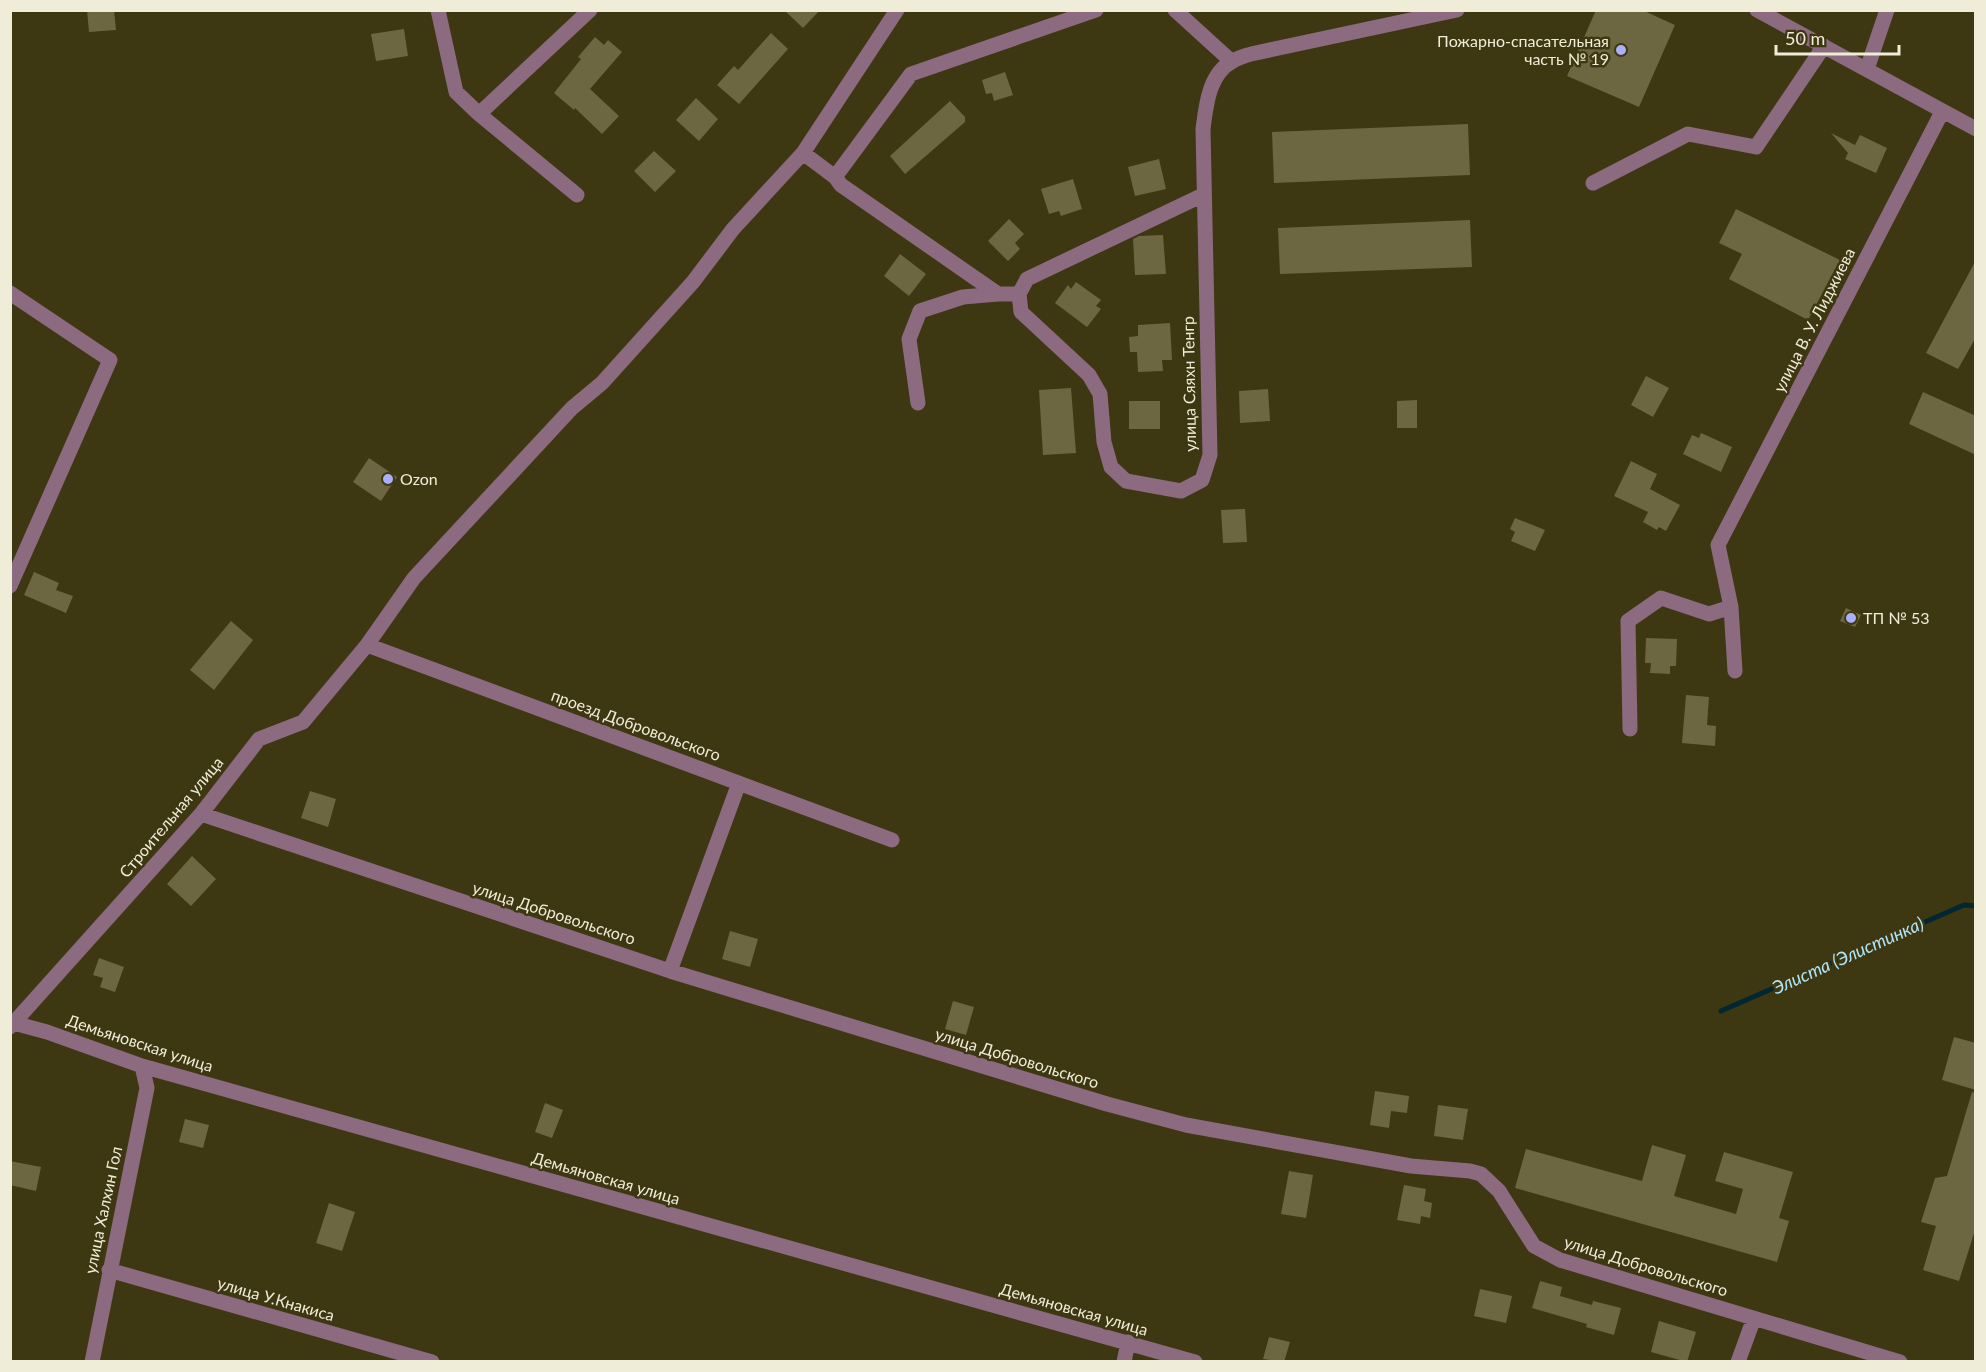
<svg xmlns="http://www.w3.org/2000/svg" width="1986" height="1372" font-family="Lato,sans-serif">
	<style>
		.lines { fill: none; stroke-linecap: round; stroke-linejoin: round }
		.stream { stroke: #002732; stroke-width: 5 }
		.building { fill: #6d6741 }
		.minor { stroke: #8c6a80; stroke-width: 15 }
		.poi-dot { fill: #aab0fb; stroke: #3d3712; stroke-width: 2 }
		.labels { text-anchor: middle; stroke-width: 5; stroke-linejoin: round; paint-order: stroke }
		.poi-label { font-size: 16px; fill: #efecd7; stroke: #3d3712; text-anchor: start }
		.street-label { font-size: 16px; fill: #efecd7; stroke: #3d3712 }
		.water-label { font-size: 18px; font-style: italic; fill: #afe5f7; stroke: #3d3712 }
	</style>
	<rect width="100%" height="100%" fill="#3d3712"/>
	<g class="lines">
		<path class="stream" d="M1721,1011L1964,905L1976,906"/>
	</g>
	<path class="building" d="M87,10H114L116,30L89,32Z
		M784,10H820L803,28Z
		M1596,10H1642L1675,25L1639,107L1567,76Z
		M404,29L408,56L376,61L371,34Z
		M771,33L788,49L739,104L717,85L734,66L738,70Z
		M595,37L604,45L608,40L622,52L590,89L619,116L602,134L575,108L574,110L554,93L581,59L578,57Z
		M1005,72L1013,95L994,101L992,93L986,94L982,80Z
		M696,98L718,119L699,141L676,120Z
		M950,101L965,117V122L905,174L890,156Z
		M1468,124L1470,175L1274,183L1272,132Z
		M1831,133L1855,145L1860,135L1887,148L1876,173L1845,159L1848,153Z
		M654,151L676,171L655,192L634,171Z
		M1159,159L1166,189L1135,196L1128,167Z
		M1073,179L1082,209L1061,216L1059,211L1049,214L1041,189Z
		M1736,209L1840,260L1808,320L1729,279L1742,254L1719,243Z
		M1009,219L1024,234L1015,243L1020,249L1008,261L988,241Z
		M1470,220L1472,267L1280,274L1278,228Z
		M1163,235L1166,274L1135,275L1133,239L1139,236Z
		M900,254L926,274L909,296L884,276Z
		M1976,260V337L1958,369L1926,353Z
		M1076,282L1101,300L1096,306L1101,309L1087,327L1055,303L1068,285L1071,289Z
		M1170,323L1172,360H1162L1163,371L1138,372L1137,352H1130L1129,337L1138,336V325Z
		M1646,376L1669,388L1653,417L1631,405Z
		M1071,388L1076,453L1043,455L1039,390Z
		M1268,389L1270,421L1240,423L1239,391Z
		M1923,392L1976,416V455L1909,424Z
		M1417,400V428H1397V401Z
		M1129,401H1160V429H1129Z
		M1701,433L1732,447L1721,472L1683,454L1692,435L1699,438Z
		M369,458L397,477L381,501L353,482Z
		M1631,461L1657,474L1650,489L1680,505L1666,531L1659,527L1657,530L1643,522L1648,512L1614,496Z
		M1245,509L1247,542L1223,543L1221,510Z
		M1515,518L1545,530L1535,551L1511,541L1515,532L1510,529Z
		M34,572L59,583L56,590L73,596L66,613L24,595Z
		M1846,608L1861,615L1855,627L1840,621Z
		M231,621L253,640L214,690L190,670Z
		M1646,638L1677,639L1676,666H1670V674L1650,673L1651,663H1645Z
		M1686,695L1709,697L1707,725L1716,726L1715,746L1682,743Z
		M310,791L336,799L328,827L301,818Z
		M192,856L216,879L191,906L167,884Z
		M730,931L758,939L750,967L722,959Z
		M99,958L124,967L115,992L100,987L103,978L93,975Z
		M953,1001L974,1007L966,1035L945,1029Z
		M1954,1037L1976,1043V1090L1942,1080Z
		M1375,1091L1409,1096L1407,1113L1391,1111L1389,1128L1370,1125Z
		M1972,1092L1976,1093V1227L1959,1281L1923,1270L1936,1226L1921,1222L1935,1178L1947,1176Z
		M545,1103L563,1110L552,1138L535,1132Z
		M1438,1105L1468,1109L1463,1140L1434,1136Z
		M185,1119L209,1125L203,1148L179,1142Z
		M1652,1145L1686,1155L1674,1196L1736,1214L1743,1189L1715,1181L1724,1152L1793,1172L1779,1218L1789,1221L1777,1262L1515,1188L1526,1149L1642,1181Z
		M10,1161L41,1167L36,1191L10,1185Z
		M1289,1171L1313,1175L1306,1218L1281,1214Z
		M1404,1185L1426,1189L1424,1201L1432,1203L1430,1218L1421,1216L1420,1224L1397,1220Z
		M329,1203L355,1212L342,1251L316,1243Z
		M1540,1281L1562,1287L1560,1296L1592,1305L1593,1301L1621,1308L1614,1335L1586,1327L1587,1324L1532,1308Z
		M1480,1289L1512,1296L1506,1323L1474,1316Z
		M1659,1321L1696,1332L1687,1362L1651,1352Z
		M1269,1337L1290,1342L1284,1362L1263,1359Z"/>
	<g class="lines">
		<path class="minor" d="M438,10L456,92L479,114
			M1175,10L1231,61
			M1757,10L1976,129
			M1867,69L1887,10
			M803,153L835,177L841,185L998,294H1019L1027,279L1203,195
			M835,177L911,74L1096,10
			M1593,183L1688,134L1756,147L1824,46
			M577,195L479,114L590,10
			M10,293L110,360L10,586
			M1019,294L1021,312L1089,375L1100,394L1104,442L1111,467L1126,481L1181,491L1202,480L1210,455L1203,129C1206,105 1209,73 1233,61C1238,58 1245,56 1251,54L1457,10
			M918,403L909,339L920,311L963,297L998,294
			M367,645L892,840
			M1735,671L1731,607L1718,545L1942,112
			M1630,729L1628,621L1661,598L1709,614L1731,607
			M201,814L670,971L1107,1104L1186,1125L1411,1166L1470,1171L1481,1174L1499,1191L1534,1246L1560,1260L1900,1362
			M670,971L739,783
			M10,1022L47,1032L142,1066L1195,1362
			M10,1027L201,814L259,739L303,722L367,645L414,578L572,408L602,383L693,282L733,229L803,153L897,10
			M109,1270L432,1362
			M92,1362L147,1088L142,1066
			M1124,1362L1128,1342
			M1738,1362L1754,1318"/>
	</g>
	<g class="poi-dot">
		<circle cx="1621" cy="50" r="6"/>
		<circle cx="388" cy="479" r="6"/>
		<circle cx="1851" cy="618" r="6"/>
	</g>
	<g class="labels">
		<g class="poi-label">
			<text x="1609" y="47" text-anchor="end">Пожарно-спасательная<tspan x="1609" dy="18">часть № 19</tspan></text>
			<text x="400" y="485">Ozon</text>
			<text x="1863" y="624">ТП № 53</text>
		</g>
		<g class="street-label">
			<text transform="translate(1814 320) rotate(-63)" y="6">улица В. У. Лиджиева</text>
			<text transform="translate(1189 384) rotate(-91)" y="6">улица Сяяхн Тенгр</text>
			<text transform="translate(636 725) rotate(20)" y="6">проезд Добровольского</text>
			<text transform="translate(171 817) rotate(-50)" y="6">Строительная улица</text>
			<text transform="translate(554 913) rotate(18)" y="6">улица Добровольского</text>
			<text transform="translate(140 1043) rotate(18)" y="6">Демьяновская улица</text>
			<text transform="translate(1017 1058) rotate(17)" y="6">улица Добровольского</text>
			<text transform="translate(606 1178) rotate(16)" y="6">Демьяновская улица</text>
			<text transform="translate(103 1210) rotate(-78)" y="6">улица Халхин Гол</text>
			<text transform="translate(1646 1266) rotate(17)" y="6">улица Добровольского</text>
			<text transform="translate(276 1299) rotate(16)" y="6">улица У.Кнакиса</text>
			<text transform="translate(1074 1309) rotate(16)" y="6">Демьяновская улица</text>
		</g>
		<g class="water-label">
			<text transform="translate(1848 956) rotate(-24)" y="6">Элиста (Элистинка)</text>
		</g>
	</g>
	<rect width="1986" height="1372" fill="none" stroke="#efecd7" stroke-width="24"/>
	<path d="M1776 45v9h123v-9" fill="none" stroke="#efecd7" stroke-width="3"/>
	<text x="1785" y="45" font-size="18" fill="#efecd7" stroke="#3d3712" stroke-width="4.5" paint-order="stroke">50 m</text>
</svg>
